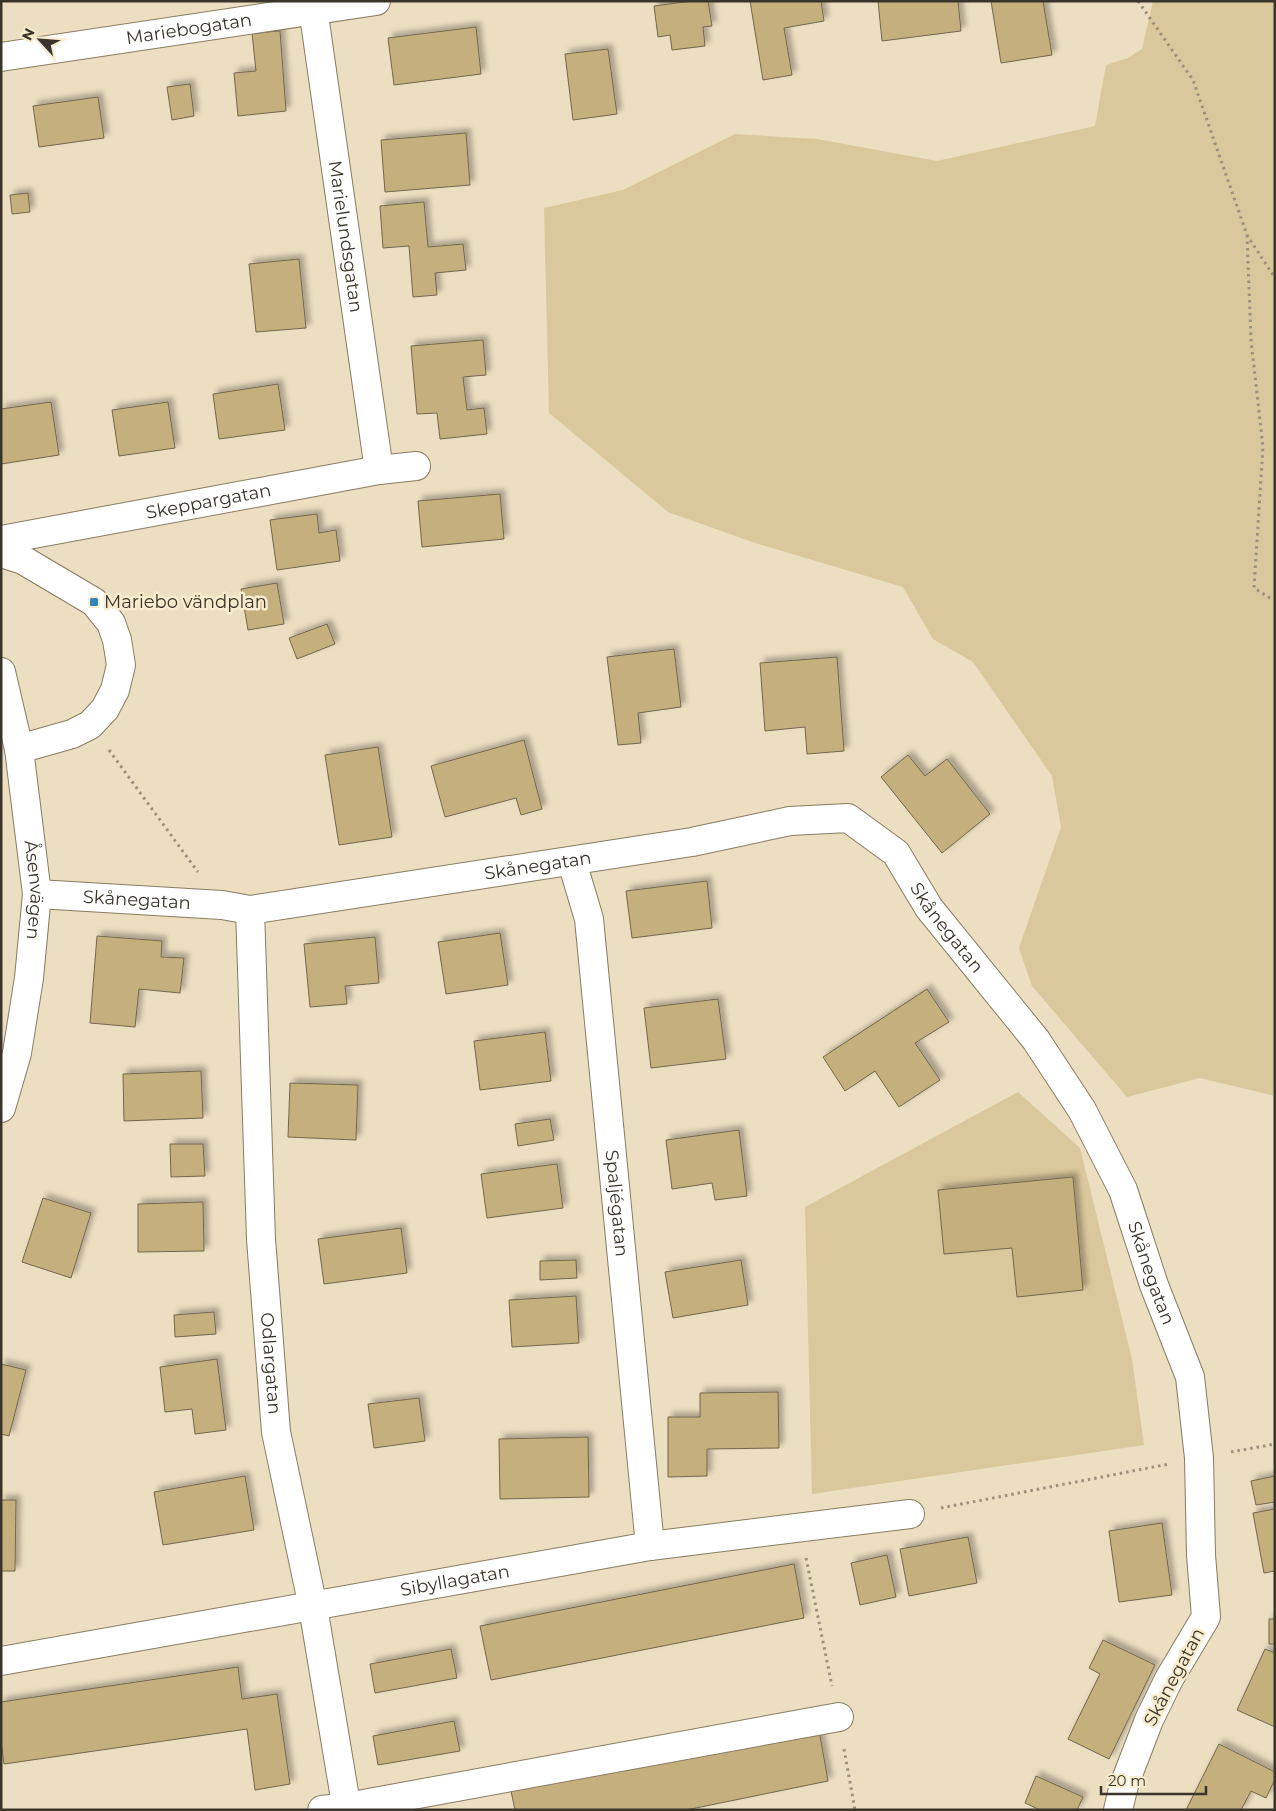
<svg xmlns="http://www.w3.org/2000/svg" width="1276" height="1811" font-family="Montserrat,sans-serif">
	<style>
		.green { fill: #dbc79c }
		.building { fill: #c5af7d; stroke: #73674d; filter: url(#shadow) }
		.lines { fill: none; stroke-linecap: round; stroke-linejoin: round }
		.minor-casing { stroke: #887c61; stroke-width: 30 }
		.path { stroke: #9a917c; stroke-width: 3; stroke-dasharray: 2.5 4; stroke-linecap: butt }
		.minor { stroke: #fff; stroke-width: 28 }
		.poi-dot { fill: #2f86b5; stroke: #f9ebce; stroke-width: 2 }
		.labels { text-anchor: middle; stroke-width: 5; stroke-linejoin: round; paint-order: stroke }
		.street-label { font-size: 18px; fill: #3a352a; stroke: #f9ebce }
		.poi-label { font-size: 18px; fill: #3a352a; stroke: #f9ebce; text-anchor: start }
	</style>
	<defs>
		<filter id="shadow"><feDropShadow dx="4.5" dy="-4.5" stdDeviation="2.5" flood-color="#0004"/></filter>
	</defs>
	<rect width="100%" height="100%" fill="#ebdec1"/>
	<path class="green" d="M1153,1H1275V1096L1200,1078L1127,1097L1032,986L1019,948L1061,827L1052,776L973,662L933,639L903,587L755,543L668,512L549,413L544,208L623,190L735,134L817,139L937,161L1095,126L1106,65L1128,58L1142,49Z
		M1018,1092L1080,1148L1132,1359L1144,1445L812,1494L805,1207Z"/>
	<path class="building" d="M692,1H708L712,26L703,27L705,46L672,50L670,35L658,37L654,6Z
		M750,1H821L824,21L784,28L792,75L763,80Z
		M878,1H958L961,31L882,41Z
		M991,1H1043L1052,55L1001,63Z
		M476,27L481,74L394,85L388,38Z
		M280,31L286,111L238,116L234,73L256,71L252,33Z
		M608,49L617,114L573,120L565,54Z
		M190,84L194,116L172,120L167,87Z
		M98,97L104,138L39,147L33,106Z
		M466,133L470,185L385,192L381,140Z
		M28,193L30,212L12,214L10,195Z
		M424,202L428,247L463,244L466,270L435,273L437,295L413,297L409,246L383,248L380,206Z
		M299,259L306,328L256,332L249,264Z
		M483,340L486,375L463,377L467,410L484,408L487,434L440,439L437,413L417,414L411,346Z
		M278,384L285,430L219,439L213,394Z
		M51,402L59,455L1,464V409Z
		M168,402L175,448L119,456L112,410Z
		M500,494L504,539L422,547L418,501Z
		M317,514L319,533L336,530L340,561L277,570L270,520Z
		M277,583L284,624L248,630L241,589Z
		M327,624L335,644L297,659L289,638Z
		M674,649L681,707L638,713L641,743L618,745L607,657Z
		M837,657L844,751L807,754L805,727L765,731L760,663Z
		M524,740L542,809L521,815L516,798L445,817L431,766Z
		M378,747L392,837L339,845L325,755Z
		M908,755L925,776L947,759L990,814L942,853L881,777Z
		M707,881L712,928L632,938L626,891Z
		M500,933L508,985L446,994L438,942Z
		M97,936L162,941L161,957L184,958L180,993L139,989L135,1027L90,1023Z
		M375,937L379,983L345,986L347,1004L310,1007L304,944Z
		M927,989L949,1022L915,1043L940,1080L899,1107L875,1071L845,1091L823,1057Z
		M718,999L726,1059L651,1068L644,1008Z
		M545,1032L551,1081L480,1090L474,1041Z
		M201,1071L203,1118L124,1121L123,1074Z
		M290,1083L358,1085L356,1140L288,1137Z
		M550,1119L554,1140L518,1146L515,1124Z
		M739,1130L747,1196L715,1200L712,1183L672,1189L666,1140Z
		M170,1144H203L205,1176L171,1177Z
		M557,1164L563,1208L487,1218L481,1174Z
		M1073,1177L1083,1290L1017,1297L1012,1248L944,1254L938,1190Z
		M43,1198L91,1213L71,1278L22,1262Z
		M203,1202L204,1251L138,1252V1204Z
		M401,1228L407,1273L324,1284L318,1239Z
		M576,1260L577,1278L540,1280V1261Z
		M741,1260L748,1305L673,1318L665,1272Z
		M576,1296L579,1343L512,1347L509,1300Z
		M214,1312L216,1334L175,1337L174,1315Z
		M217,1359L226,1430L195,1434L192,1409L165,1412L160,1367Z
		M1,1364L26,1370L9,1436L1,1434Z
		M778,1392L779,1448L707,1449V1476L668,1477V1417H700V1393Z
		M419,1398L425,1441L374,1448L368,1404Z
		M588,1437L589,1497L500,1499L499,1439Z
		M245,1476L254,1530L163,1545L154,1492Z
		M1275,1476V1502L1256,1505L1251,1481Z
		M1,1500H16L15,1571H1Z
		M1275,1509V1571L1264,1573L1253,1513Z
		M1162,1523L1172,1595L1119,1602L1109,1531Z
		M968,1537L977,1583L909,1596L900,1549Z
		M887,1555L896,1597L860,1605L851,1563Z
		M794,1564L804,1618L491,1680L480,1626Z
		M1269,1619H1275V1644H1269Z
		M1103,1640L1155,1665L1109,1759L1068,1739L1100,1674L1089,1668Z
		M451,1649L457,1678L375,1693L370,1664Z
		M1265,1649L1275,1653V1727L1237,1710Z
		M238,1667L242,1699L277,1694L290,1784L255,1790L247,1729L4,1764L1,1742V1702Z
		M454,1721L460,1751L378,1765L373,1736Z
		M819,1730L828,1781L686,1810H515L511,1791Z
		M1219,1744L1275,1772V1779L1266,1798L1251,1791L1241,1810H1186Z
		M1036,1776L1083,1797L1077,1810H1040L1025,1803Z"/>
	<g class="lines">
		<g class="minor-casing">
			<g id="minor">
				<path id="s1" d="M312,1L379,470"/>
				<path id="s2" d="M1,57L376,1"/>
				<path id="s3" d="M1,540L379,470L416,466"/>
				<path d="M1,553L23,560L94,602L111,623L117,640L121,665L115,690L105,709L90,725L72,734L19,749"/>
				<path id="s4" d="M1,672L19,749L37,894L29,978L17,1053L1,1108"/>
				<path id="s5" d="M572,862L589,919L650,1546"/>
				<path id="s6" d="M37,894L222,905L250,910L692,842L790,821L848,818L896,853L929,908L1036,1040L1082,1110L1123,1190L1154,1285L1190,1377L1199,1458L1201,1555L1206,1617L1169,1679L1149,1720L1124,1785L1118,1810"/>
				<path id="s7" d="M250,910L261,1239L276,1432L313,1607L347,1810"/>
				<path id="s8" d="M1,1661L650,1546L910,1514"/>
				<path d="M322,1810L347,1807L839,1717"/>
			</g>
		</g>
		<path class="path" d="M1138,1L1193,80L1247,235L1275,278
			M1247,235L1251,340L1263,447L1254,588L1270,598H1275
			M109,750L198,872
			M1231,1452L1275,1444
			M941,1508L1169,1464
			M806,1558L832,1686
			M844,1749L855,1810"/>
		<use href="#minor" class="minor"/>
	</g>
	<rect class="poi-dot" x="89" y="597" width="10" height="10" rx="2.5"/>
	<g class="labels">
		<g class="street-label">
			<text dy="6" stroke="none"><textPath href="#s2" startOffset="190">Mariebogatan</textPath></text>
			<text dy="6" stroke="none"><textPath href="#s1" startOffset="238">Marielundsgatan</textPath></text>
			<text dy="6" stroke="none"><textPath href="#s3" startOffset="211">Skeppargatan</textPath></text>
			<text dy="6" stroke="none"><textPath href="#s6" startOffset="505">Skånegatan</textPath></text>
			<text dy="6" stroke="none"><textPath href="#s4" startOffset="221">Åsenvägen</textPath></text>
			<text dy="6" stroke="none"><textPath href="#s6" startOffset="100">Skånegatan</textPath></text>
			<text dy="6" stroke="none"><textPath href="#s6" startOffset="969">Skånegatan</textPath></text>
			<text dy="6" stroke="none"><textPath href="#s5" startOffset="345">Spaljégatan</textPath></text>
			<text dy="6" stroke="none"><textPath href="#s6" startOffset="1374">Skånegatan</textPath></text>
			<text dy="6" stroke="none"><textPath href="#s7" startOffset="454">Odlargatan</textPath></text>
			<text dy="6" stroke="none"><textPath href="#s8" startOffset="461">Sibyllagatan</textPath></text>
			<text transform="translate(1174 1677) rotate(-62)" y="6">Skånegatan</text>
		</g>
		<g class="poi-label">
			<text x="104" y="608">Mariebo vändplan</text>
		</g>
	</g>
	<rect width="1276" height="1811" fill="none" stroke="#3a352a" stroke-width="5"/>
	<g transform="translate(40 40) rotate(296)" stroke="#f9ebce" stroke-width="4" paint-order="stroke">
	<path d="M0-4L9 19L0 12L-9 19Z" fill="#3a352a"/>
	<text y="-8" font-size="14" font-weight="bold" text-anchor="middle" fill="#3a352a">N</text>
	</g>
	<path d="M1101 1786v8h105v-8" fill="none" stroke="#3a352a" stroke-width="2.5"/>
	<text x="1108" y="1786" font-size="15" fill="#3a352a" stroke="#f9ebce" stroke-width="4" paint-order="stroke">20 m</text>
</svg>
